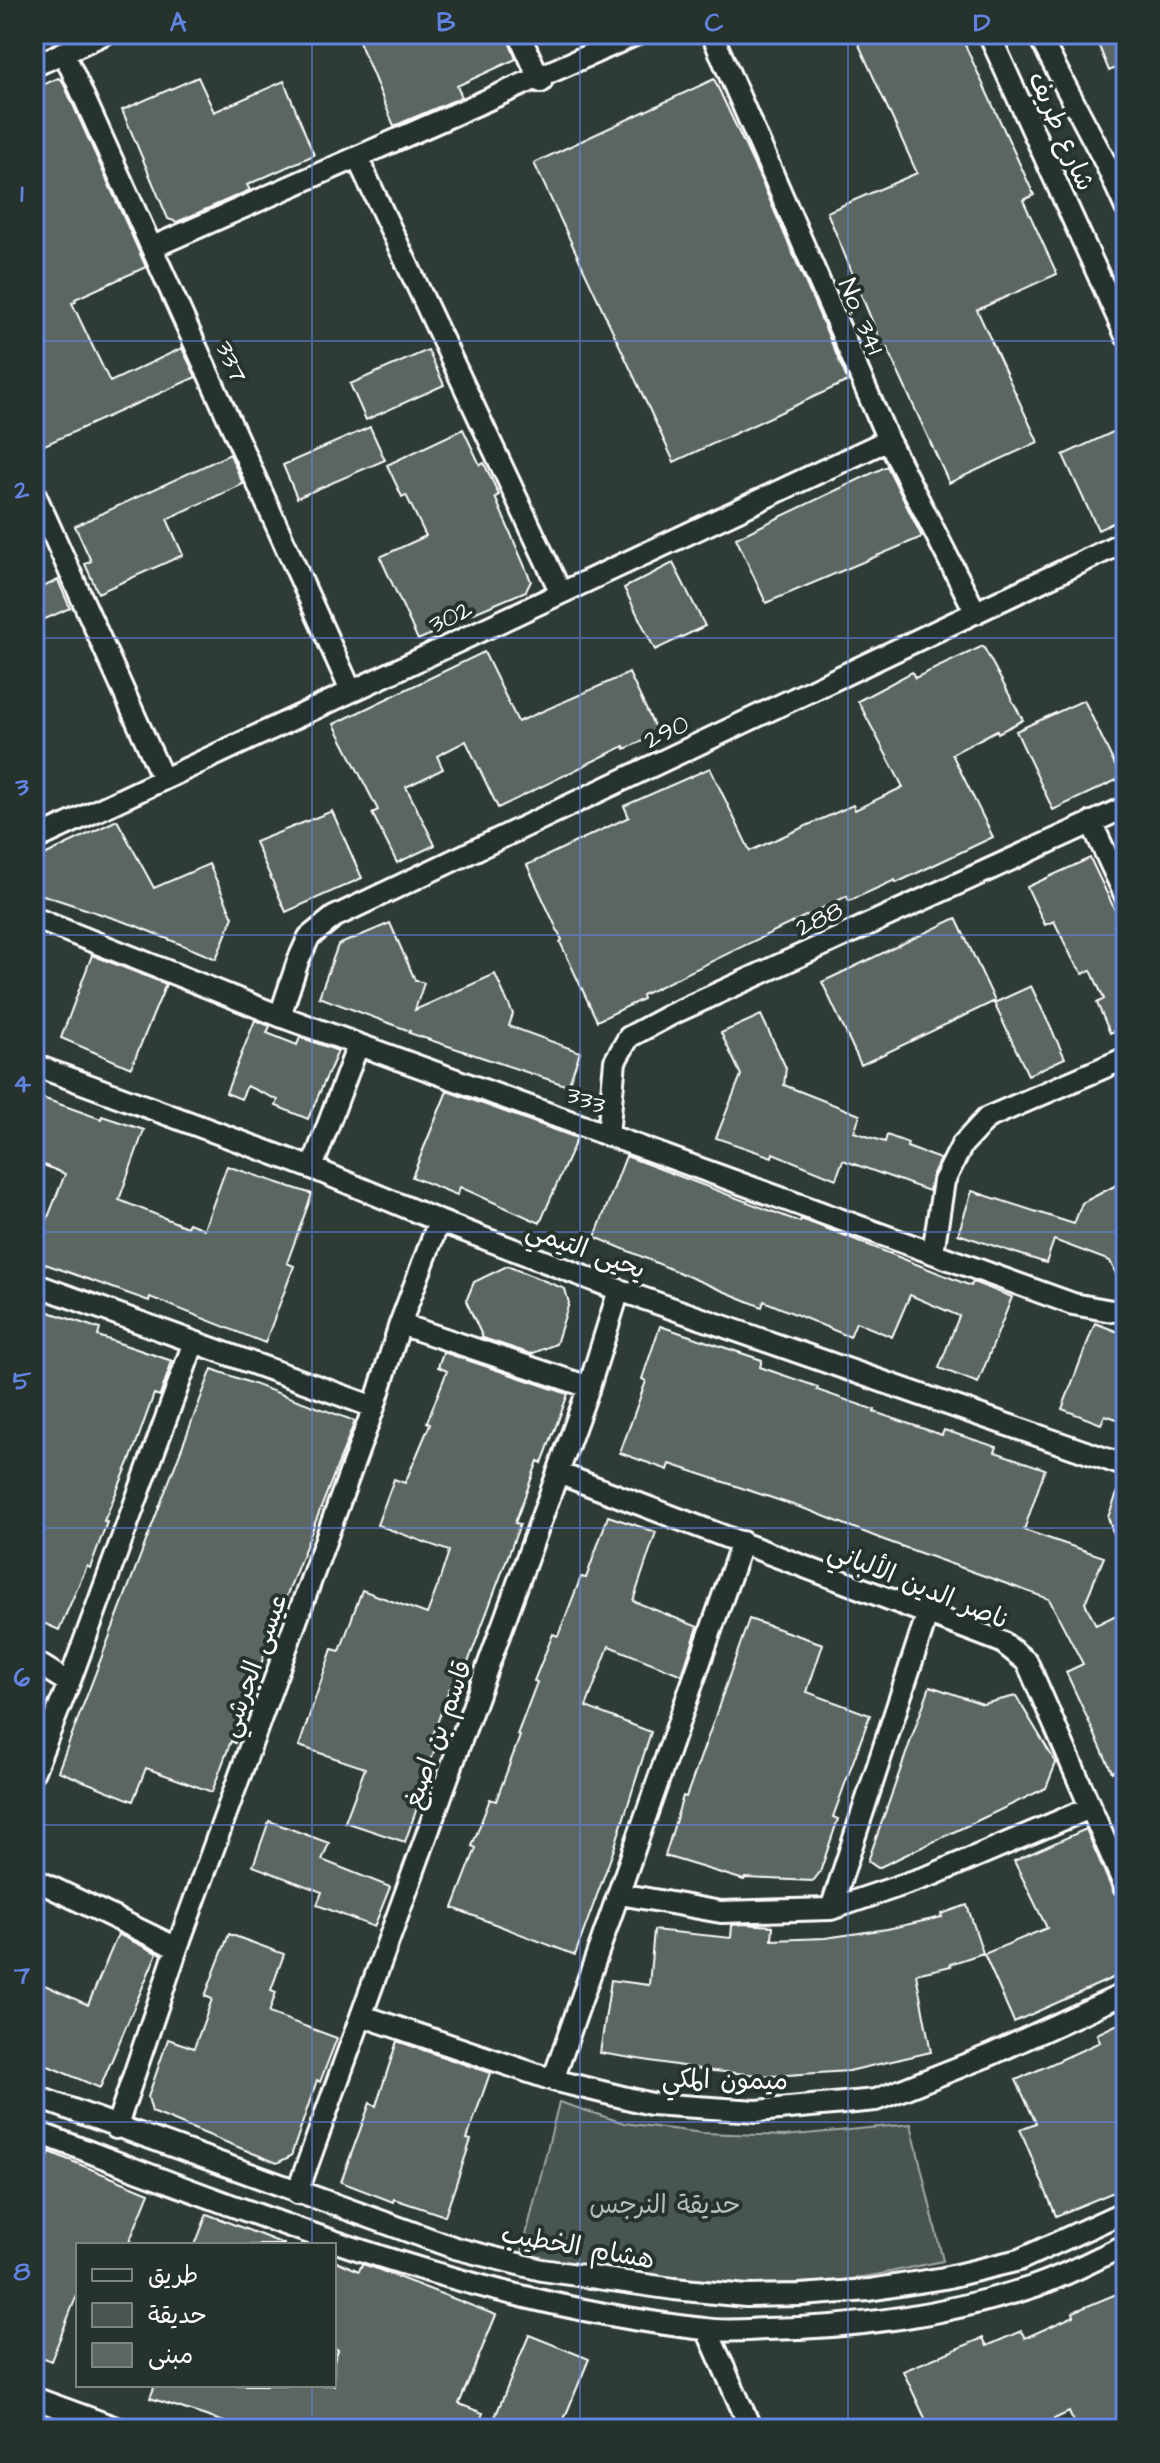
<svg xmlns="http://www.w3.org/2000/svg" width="1160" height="2463" font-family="'Architects Daughter','Playpen Sans Arabic',sans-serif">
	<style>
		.green { fill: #4a544f; stroke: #a4aaa7; stroke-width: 2 }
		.building { fill: #5b6661; stroke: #fff; stroke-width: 2 }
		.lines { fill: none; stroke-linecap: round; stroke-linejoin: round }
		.minor-casing { stroke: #fff; stroke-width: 26 }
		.minor { stroke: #26332d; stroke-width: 20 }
		.grid { fill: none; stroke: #6183e4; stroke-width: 2; stroke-opacity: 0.55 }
		.labels { text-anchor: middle; stroke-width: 8; stroke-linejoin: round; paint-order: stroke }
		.street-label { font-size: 26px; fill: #fff; stroke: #26332d }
		.park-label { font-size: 26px; fill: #b7bbb9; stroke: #26332d }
		.neatline { fill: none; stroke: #6183e4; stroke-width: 3 }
		.grid-label { font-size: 26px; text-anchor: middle; font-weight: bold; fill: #6183e4 }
	</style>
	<rect width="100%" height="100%" fill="#2f3b35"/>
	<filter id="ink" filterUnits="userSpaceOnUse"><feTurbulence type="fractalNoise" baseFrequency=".0125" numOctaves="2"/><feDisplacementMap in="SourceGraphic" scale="16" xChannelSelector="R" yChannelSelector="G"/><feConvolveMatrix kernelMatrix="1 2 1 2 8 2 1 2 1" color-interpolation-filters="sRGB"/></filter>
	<g filter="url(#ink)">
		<path class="green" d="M559,2102L624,2123L703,2133L784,2136L911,2124L943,2261C910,2267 875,2277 842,2280C735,2290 625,2281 521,2255Z"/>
		<path class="building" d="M356,34H506L516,59L457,86L462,97L394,126Z
			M854,34H960L1034,195L1023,200L1057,274L977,310L1038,442L949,483L887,348L884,350L827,212L917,173Z
			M1094,34H1126V64L1109,71Z
			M198,77L214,112L284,81L314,155L247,185L250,190L177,222L168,219L122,110Z
			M58,78L62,80L146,267L75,299L76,302L72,303L90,341L110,382L182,348L196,377L38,448L34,439V89Z
			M714,79L762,182L848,381L674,462L534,163Z
			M428,350L444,385L366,420L350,384Z
			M1126,426V517L1098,530L1063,455Z
			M370,427L385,460L297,498L283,465Z
			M463,429L480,465L484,463L499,495L495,497L531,581L526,591L457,620L458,622L418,640L380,557L426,536L406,495L402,497L387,465Z
			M230,454L243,484L167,519L183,555L98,593L85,564L91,561L75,526Z
			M887,466L922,537L766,603L736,538Z
			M673,563L705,626L655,650L624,588Z
			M58,580L70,608L34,624V591Z
			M983,646L1023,720L998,733L997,730L952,754L993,837L896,883L895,880L849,901L847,896L642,995L643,999L597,1021L560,942L562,940L527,865L629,817L624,806L710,768L750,851L853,805L855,810L903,787L858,701L912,672L915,678Z
			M484,652L518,722L629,673L658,734L625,749L624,746L498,808L466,741L437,756L443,769L406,787L435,845L397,863L372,813L378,810L334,724Z
			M1084,700L1121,778L1053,810L1016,731Z
			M332,811L362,878L286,912L255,842Z
			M117,820L154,888L209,864L233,917L216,959L134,925L34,892V860Z
			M1090,858L1126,933V1026L1110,1033L1097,1003L1104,999L1091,970L1083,974L1073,960L1054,921L1045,925L1027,887Z
			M956,918L995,1001L861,1065L822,982Z
			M390,923L415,980L424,983L415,1010L495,974L513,1014L509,1026L580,1052L568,1086L409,1033L410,1031L319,997L338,945Z
			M92,955L166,984L131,1068L61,1038Z
			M1031,986L1065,1058L1028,1075L994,1003Z
			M761,1015L786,1068L784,1085L860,1115L854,1132L885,1142L887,1135L908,1143L907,1147L940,1159L932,1176L929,1191L843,1160L836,1179L773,1153L772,1157L716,1138L741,1075L721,1033Z
			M255,1020L270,1026L267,1033L297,1045L300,1037L338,1051L308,1119L276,1106L278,1100L247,1086L241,1099L226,1093Z
			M447,1091L577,1138L540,1223L460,1187L457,1195L412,1177Z
			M34,1095L101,1119L102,1116L144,1130L119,1200L187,1227L189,1223L204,1229L227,1166L312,1194L287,1263L294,1266L265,1343L150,1297L149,1301L34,1260V1253L65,1174L34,1161Z
			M626,1156L800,1222L801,1219L841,1234L971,1286L973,1282L1012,1297L978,1383L939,1368L959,1316L910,1295L892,1337L856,1322L850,1337L764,1301L762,1307L723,1291L595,1237Z
			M1126,1180V1296L1110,1261L1054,1240L1046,1263L958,1234L972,1191L1074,1224L1082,1203Z
			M507,1266L565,1289L569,1303L556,1344L531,1354L483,1338L466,1301L474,1282Z
			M34,1307L100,1329L98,1336L172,1361L160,1396L154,1394L131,1458L104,1521L107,1522L90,1568L87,1566L59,1630L34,1619Z
			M1095,1323L1126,1335V1422L1105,1415L1101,1424L1062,1409Z
			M660,1326L762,1360L760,1367L818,1387L817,1390L875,1410L874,1412L942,1435L944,1430L997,1447L995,1452L1045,1469L1024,1530L1104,1557L1085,1603L1096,1625L1126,1610V1766L1112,1772L1066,1672L1083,1664L1049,1599L884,1540L811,1511L670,1464L668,1470L620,1453L646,1381L642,1379Z
			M443,1352L568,1394L542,1463L538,1461L515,1523L520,1524L457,1692L449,1689L430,1744L436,1746L421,1787L424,1788L405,1842L345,1822L365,1768L299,1746L332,1649L340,1651L362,1590L427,1614L438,1585L449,1551L377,1525L394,1479L405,1483L430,1424L427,1422L447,1371L438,1367Z
			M212,1369L355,1421L268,1643L235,1743L231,1741L212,1792L146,1768L133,1801L58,1771Z
			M1123,1478L1126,1479V1563H1123L1108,1517Z
			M608,1516L656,1532L633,1601L698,1627L682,1675L609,1646L586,1707L651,1732L614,1849L575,1955L453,1908L476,1848L472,1846L490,1799L496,1801L520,1736L517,1735L537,1682L534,1681L553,1634L558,1636L581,1577L586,1578Z
			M749,1619L823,1644L807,1692L870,1715L833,1817L838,1819L820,1872L813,1881L745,1878L744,1880L665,1856L683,1796L686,1797L709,1734Z
			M930,1686L983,1704L1016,1696L1056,1763L1046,1788L878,1868L868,1861Z
			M269,1821L329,1843L322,1860L390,1887L374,1927L317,1905L322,1892L253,1866Z
			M1086,1829L1114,1894L1126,1904V1972L1014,2022L984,1954L1047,1928L1014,1861Z
			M967,1905L983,1953L950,1964L951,1966L916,1974L931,2052L849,2071L771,2076L713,2071L600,2053L611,1980L649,1985L654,1930L731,1938L732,1925L744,1924L773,1926L772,1940L825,1938L887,1929L942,1917L941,1914Z
			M118,1934L157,1953L100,2088L34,2060V1980L88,2005Z
			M229,1934L284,1954L271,1990L276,1992L269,2013L337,2038L320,2082L317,2080L291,2156L277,2163L152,2112L148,2097L168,2039L194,2048L212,1999L205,1996Z
			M1126,2020V2187L1056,2216L1020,2129L1036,2123L1016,2080L1100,2042L1097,2034Z
			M397,2041L490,2073L467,2139L471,2140L445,2216L394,2199L393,2202L341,2182L370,2103L376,2106Z
			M50,2152L149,2193L128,2245H78V2292L51,2361L34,2354V2192Z
			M207,2214L284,2244V2245H195Z
			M334,2260L359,2271L362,2264L372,2267L496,2315L459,2404L483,2413L477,2429H246L150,2398L155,2385H334V2361L338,2350L334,2348Z
			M1126,2290V2429H1076L1069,2412L1033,2429H930L903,2371L983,2338L987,2346L1021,2331L1025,2338L1074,2316L1073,2312Z
			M529,2335L589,2359L560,2429H525L495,2417Z"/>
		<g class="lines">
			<g class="minor-casing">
				<path id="minor" d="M519,34L541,82
					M712,34L888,440L976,613
					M989,34L1126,336
					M1038,34L1106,164L1126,208
					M64,53L351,691
					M34,66L104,34
					M357,157L561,593
					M153,247L637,34
					M34,492L163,779
					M1091,822L1126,897
					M34,840L888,440
					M34,918L280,1016L1073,1304L1112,1311L1126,1309
					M280,1016L298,961L309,937L334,917L1126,541
					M34,1065L312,1168L439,1221L619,1290L1126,1466
					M608,1135L615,1061L629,1037L672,1014L1126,807
					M312,1168L358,1045
					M933,1252L944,1181L962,1145L987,1118L1126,1058
					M34,1284L374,1407
					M400,1324L589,1387
					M558,1473L1002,1642L1027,1662L1126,1889
					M34,1661L69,1683
					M34,1771L69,1683L194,1342
					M34,1879L177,1948
					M620,1894L721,1912L831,1909L932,1875L1090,1808
					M831,1909L927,1615
					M363,2016L553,2080L651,2104L757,2111L876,2100L990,2055L1126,1993
					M553,2080L742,1542
					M34,2096L455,2248L542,2270L674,2289L746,2296L801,2295L869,2290L944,2278L1019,2260L1126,2211
					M116,2128L177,1948L374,1407L400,1324L439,1221
					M34,2131C252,2213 471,2303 704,2329C724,2332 745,2330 765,2329C856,2328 945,2315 1032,2287C1064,2277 1095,2259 1126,2245
					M297,2193L589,1387L619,1290
					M707,2330L751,2429
					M34,2398L119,2429"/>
			</g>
			<use href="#minor" class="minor"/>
		</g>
	</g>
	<path class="grid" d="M312,34V2245M580,34V2429M848,34V2429M34,341H1126M34,638H1126M34,935H1126M34,1232H1126M34,1528H1126M34,1825H1126M34,2122H1126M312,2385V2429"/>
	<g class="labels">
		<g class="street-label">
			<text transform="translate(1062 131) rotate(66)" y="9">شارع طريف</text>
			<text transform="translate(862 316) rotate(67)" y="9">No. 341</text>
			<text transform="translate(232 361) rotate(66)" y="9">337</text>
			<text transform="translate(450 616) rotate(-25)" y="9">302</text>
			<text transform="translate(666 731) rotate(-25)" y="9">290</text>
			<text transform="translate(819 918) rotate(-25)" y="9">288</text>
			<text transform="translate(586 1099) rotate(20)" y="9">333</text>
			<text transform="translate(586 1249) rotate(20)" y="9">يحيى التيمي</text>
			<text transform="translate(919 1585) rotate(22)" y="9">ناصر الدين الألباني</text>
			<text transform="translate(253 1665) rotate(-70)" y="9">عيسى الجرشي</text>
			<text transform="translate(437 1734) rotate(-70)" y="9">قاسم بن اصبغ</text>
			<text transform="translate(725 2079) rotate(1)" y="9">ميمون المكي</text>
			<text transform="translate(578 2246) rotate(10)" y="9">هشام الخطيب</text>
		</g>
		<g class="park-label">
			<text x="665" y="2213">حديقة النرجس</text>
		</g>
	</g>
	<rect width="1160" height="2463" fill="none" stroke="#26332d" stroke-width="88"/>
	<rect x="76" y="2243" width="260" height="144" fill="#26332d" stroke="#7d8581" stroke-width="2"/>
	<rect x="92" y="2269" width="40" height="12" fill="#26332d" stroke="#7d8581" stroke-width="2"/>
	<text x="148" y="2283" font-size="24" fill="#ffffff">طريق</text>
	<rect x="92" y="2303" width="40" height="24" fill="#4a544f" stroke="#7d8581" stroke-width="2"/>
	<text x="148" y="2323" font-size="24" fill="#ffffff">حديقة</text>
	<rect x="92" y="2343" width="40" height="24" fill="#5b6661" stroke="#7d8581" stroke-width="2"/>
	<text x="148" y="2363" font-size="24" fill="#ffffff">مبنى</text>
	<rect x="44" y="44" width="1072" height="2375" class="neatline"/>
	<g class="grid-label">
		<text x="178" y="31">A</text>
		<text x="446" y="31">B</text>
		<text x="714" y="31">C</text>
		<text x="982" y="31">D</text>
		<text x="22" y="202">1</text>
		<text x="22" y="498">2</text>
		<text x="22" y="795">3</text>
		<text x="22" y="1092">4</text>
		<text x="22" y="1389">5</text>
		<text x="22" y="1686">6</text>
		<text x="22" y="1983">7</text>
		<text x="22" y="2280">8</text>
	</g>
</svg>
